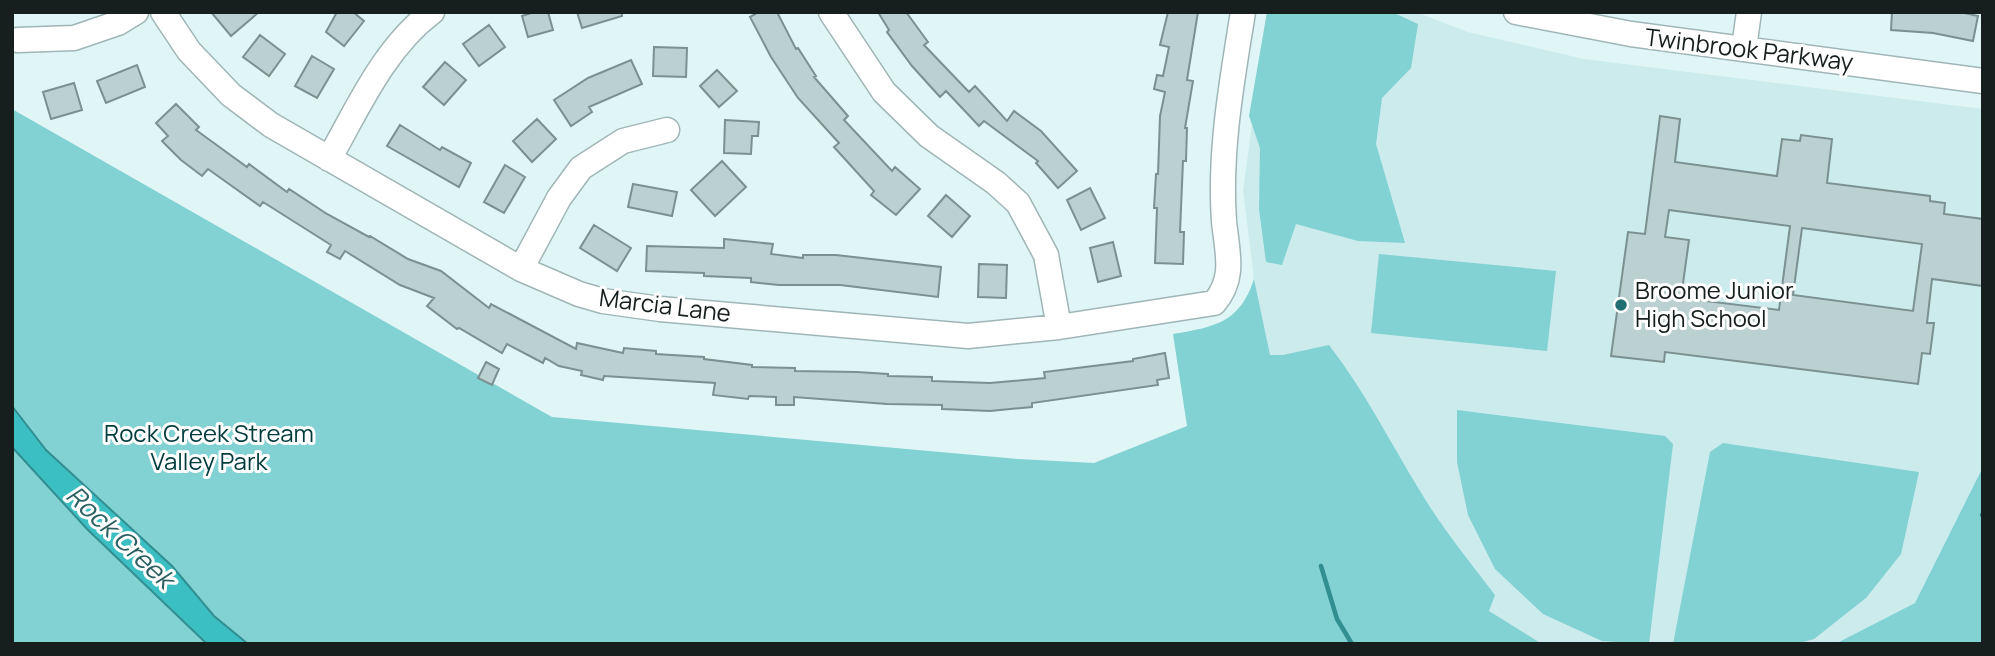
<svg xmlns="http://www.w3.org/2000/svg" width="1995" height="656" font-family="Manrope,sans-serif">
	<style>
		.built { fill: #cbebec }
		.green { fill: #82d1d3 }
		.water { fill: #3cbfc3; stroke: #318f92; stroke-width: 2 }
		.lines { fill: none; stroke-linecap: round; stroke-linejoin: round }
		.stream { stroke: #318f92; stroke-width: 4.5 }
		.building { fill: #bad0d1; stroke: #7b9090; stroke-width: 2; fill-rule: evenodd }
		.minor-casing { stroke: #a0b6b6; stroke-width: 27 }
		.minor { stroke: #fff; stroke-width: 24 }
		.poi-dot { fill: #226e70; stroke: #fefefe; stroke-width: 2.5 }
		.labels { text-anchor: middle; stroke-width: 6; stroke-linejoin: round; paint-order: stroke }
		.street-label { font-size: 24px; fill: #161e1e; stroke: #fefefe }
		.poi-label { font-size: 24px; fill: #161e1e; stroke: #fefefe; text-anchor: start }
		.park-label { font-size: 24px; fill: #003c3e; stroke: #fefefe }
		.water-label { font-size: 26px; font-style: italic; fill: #2c6062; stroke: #fefefe }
	</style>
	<rect width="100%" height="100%" fill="#e0f6f6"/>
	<path class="built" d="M1267,12H1416L1468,32L1584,59L1983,109V568L1835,644H1542L1325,511L1287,418L1263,331L1254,279L1243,191Z"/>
	<path class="green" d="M1267,12H1392L1418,24L1411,68L1382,98L1376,144L1405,243L1358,241L1296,224L1282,265L1266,262L1259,209L1260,148L1249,116Z
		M12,109L552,417L1018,459L1094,463L1187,426L1173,334C1214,327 1240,323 1254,279L1270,355H1283L1329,345C1364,390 1390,442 1420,491C1442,528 1469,561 1495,595L1489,611L1542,644H12Z
		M1379,254L1556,271L1547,351L1371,333Z
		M1457,410L1665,436L1673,444L1649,644L1602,641L1543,614L1495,569L1468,515L1457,462Z
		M1723,443L1919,472L1901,554L1866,598L1814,639L1796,644H1673L1710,452Z
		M1983,467V644H1835L1915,603Z"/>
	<path class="water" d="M12,406L46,450L172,566L214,616L248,644H207L87,529L12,447Z"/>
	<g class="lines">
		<path class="stream" d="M1982,515H1983
			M1321,566L1337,619L1352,644"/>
	</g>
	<path class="building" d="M211,12H259L231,36Z
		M337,12H353L364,21L344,46L326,32Z
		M534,12H548L553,30L528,37L522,16Z
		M577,12H622V16L582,28Z
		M759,12H777L796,49L798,48L816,76L814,77L848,116L844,120L892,171L895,167L920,189L896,215L871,195L874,191L834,147L839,143L798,98L771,57L750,17Z
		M878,12H906L928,42L924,45L969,92L975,86L1007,121L1014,111L1041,131L1077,171L1058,188L1036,163L1038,161L984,121L979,126L946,91L940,97L912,66L887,32L889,30Z
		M1168,12H1198L1187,80L1193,81L1185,128H1187L1186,161H1183L1180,232H1184L1183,264L1155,263L1157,208H1154L1156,174H1158L1160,116L1165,92L1154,89L1157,75L1163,76L1169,47L1160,45Z
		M1892,12H1960L1978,16L1973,41L1933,33L1891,30Z
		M489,25L505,47L479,66L463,44Z
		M260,35L285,54L269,76L243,57Z
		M654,47L687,48L686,77L653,76Z
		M312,56L334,69L317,98L295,86Z
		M631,60L642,84L589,107L592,112L571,126L554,100L588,78Z
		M445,62L466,80L444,105L423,87Z
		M137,65L145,87L106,103L97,81Z
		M717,70L737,91L719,107L700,86Z
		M74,83L82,110L51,119L43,92Z
		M176,104L199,127L196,130L247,167L249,164L287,192L289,189L327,214L369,237L370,236L408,259L441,271L489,308L491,304L576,349L577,343L623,353L624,348L656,351V354L704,357V359L752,365V367L795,368V371L857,372L888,374V376L932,377V381L990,383L1045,378L1044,372L1133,361V359L1165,353L1169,378L1157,380L1158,385L1032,403V407L990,411L942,409V405L887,404L794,397V405H776V397L749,396L748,399L713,395L715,383L604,376L603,380L581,375L582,371L559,366L545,358L543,363L507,344L502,353L459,328L457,329L427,306L434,298L400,285L345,251L340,259L327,252L331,245L263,202L260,206L208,169L202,176L181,160L162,141L168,136L156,123Z
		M1660,116L1680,119L1675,162L1777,176L1782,139L1800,141L1801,135L1832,139L1827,183L1930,196V201L1945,203L1944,214L1983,219V286L1932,279L1927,323H1934L1930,354L1922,353L1918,384L1665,352L1664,362L1611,356L1628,232L1645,234ZM1669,210L1790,226L1779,310L1681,298L1689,240L1665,237ZM1802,228L1922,244L1913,311L1793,295Z
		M537,119L556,139L532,162L513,141Z
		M725,120L759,122L758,136H752L751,154L724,153Z
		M400,125L440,150L442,147L471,163L459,187L387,146Z
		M722,161L746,187L715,216L691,190Z
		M505,165L525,177L504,213L484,202Z
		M633,184L677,192L672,216L628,207Z
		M1090,188L1105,218L1081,230L1067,200Z
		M946,195L970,216L952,237L928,216Z
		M594,225L631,248L617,271L580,248Z
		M724,239L773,244L771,254L803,258V255H836L941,267L938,297L840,285H779L751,282V278L704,276V273L646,271L647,246L724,248Z
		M1113,242L1121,276L1098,282L1090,248Z
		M979,264L1007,265L1006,298L978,297Z
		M486,362L499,369L492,385L478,378Z"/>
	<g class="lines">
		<g class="minor-casing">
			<path id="minor" d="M163,12L189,51L231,95L271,125L521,269L579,294L603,301L660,309L968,336L1059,327L1214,303C1236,278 1227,252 1224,221C1219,151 1232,81 1243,12
				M831,12L884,92L929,136L996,183L1018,203L1046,255L1059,327
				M1516,12L1631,34L1983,81
				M18,40L74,38L118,23L136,12
				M1744,48L1749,12
				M329,159C358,108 384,48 432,12
				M521,269L559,198L581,168L623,141L667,130"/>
		</g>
		<use href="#minor" class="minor"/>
	</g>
	<circle class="poi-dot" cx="1621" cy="305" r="7"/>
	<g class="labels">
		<g class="street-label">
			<text transform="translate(1749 50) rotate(7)" y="8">Twinbrook Parkway</text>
			<text transform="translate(665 306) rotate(7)" y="8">Marcia Lane</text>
		</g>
		<g class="poi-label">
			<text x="1635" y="299">Broome Junior<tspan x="1635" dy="28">High School</tspan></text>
		</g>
		<g class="park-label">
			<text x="209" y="442">Rock Creek Stream<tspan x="209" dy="28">Valley Park</tspan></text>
		</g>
		<g class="water-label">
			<text transform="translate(120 537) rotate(43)" y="9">Rock Creek</text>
		</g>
	</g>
	<rect width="1995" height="656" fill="none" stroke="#161e1e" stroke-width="28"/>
</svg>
